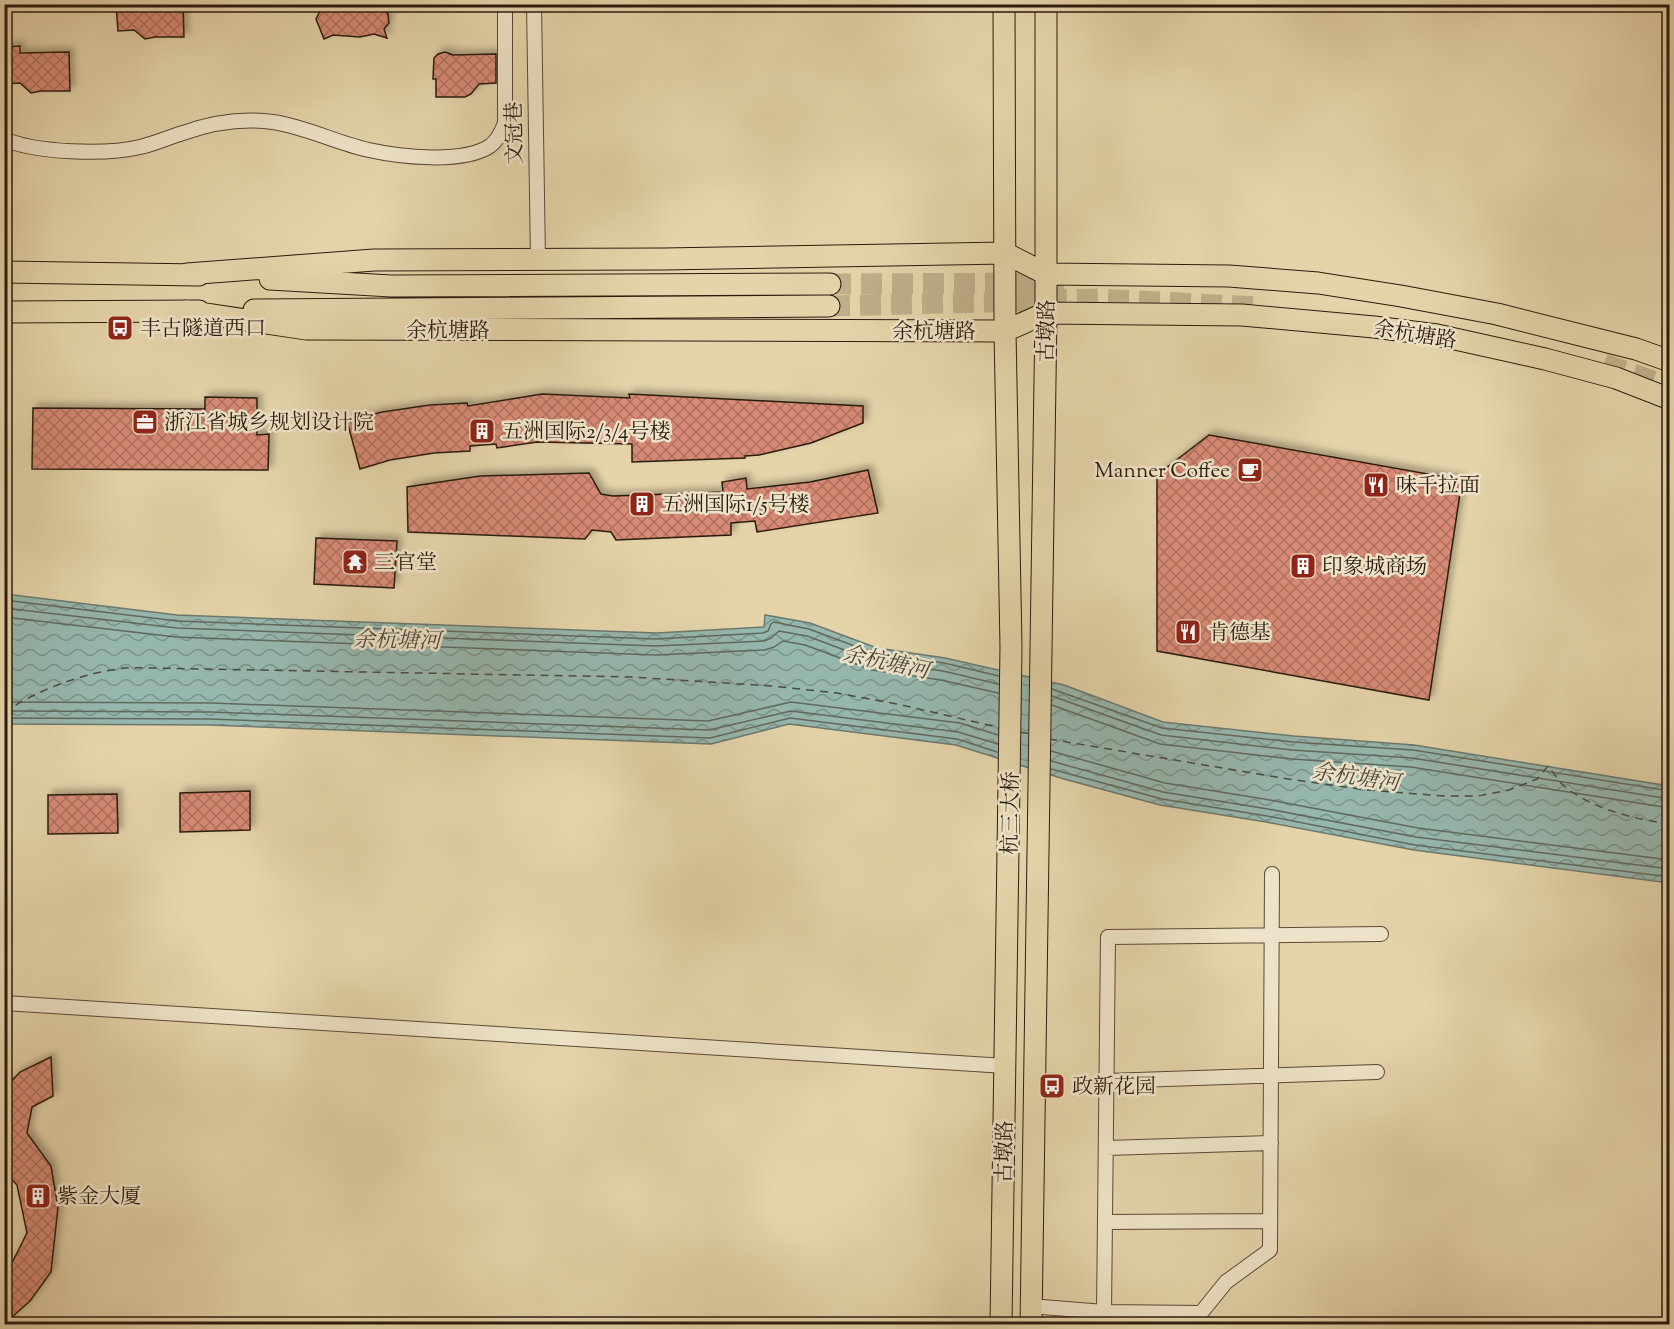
<svg xmlns="http://www.w3.org/2000/svg" width="1674" height="1329" font-family="'Sorts Mill Goudy','Noto Serif SC',serif">
	<style>
		.water { fill: url(#water-waves); stroke: #6b796e; stroke-width: 1.5 }
		.lines { fill: none; stroke-linecap: round; stroke-linejoin: round }
		.shore { stroke: #60695e; stroke-width: 1.5 }
		.ferry { stroke: #4b4a3e; stroke-width: 1.5; stroke-dasharray: 8 6; stroke-linecap: butt }
		.building { fill: url(#building-cross-hatch); stroke: #2b1b0e; stroke-width: 1.5; filter: url(#shadow) }
		.primary-tunnel { stroke: #c0af8b; stroke-width: 21; stroke-dasharray: 21 10; stroke-linecap: butt }
		.street-casing { stroke: #5a4935; stroke-width: 16 }
		.primary-casing { stroke: #2b1b0e; stroke-width: 23 }
		.street { stroke: #eee3c8; stroke-width: 14 }
		.primary { stroke: #e5d4aa; stroke-width: 21 }
		.labels { text-anchor: middle; stroke-width: 5; stroke-linejoin: round; paint-order: stroke }
		.street-label { font-size: 21px; fill: #2b1b0e; stroke: #eee3c8 }
		.poi-label { font-size: 21px; fill: #2b1b0e; stroke: #eee3c8; text-anchor: start }
		.water-label { font-size: 22px; font-style: italic; fill: #4b4a3e; stroke: #eee3c8 }
	</style>
	<defs>
		<pattern id="water-waves" width="16" height="10" patternUnits="userSpaceOnUse" patternTransform="scale(1.5)"><rect width="16" height="10" fill="#96b7ae"/><path d="M0 5q4-4 8 0t8 0" fill="none" stroke="#7b948c"/></pattern>
		<pattern id="building-cross-hatch" width="8" height="8" patternUnits="userSpaceOnUse" patternTransform="scale(1.5)"><rect width="8" height="8" fill="#d78a74"/><path d="M0 0l8 8M0 8l8-8" fill="none" stroke="#af705e"/></pattern>
		<filter id="shadow"><feDropShadow dx="4.5" dy="-4.5" stdDeviation="3" flood-color="#0004"/></filter>
	</defs>
	<rect width="100%" height="100%" fill="#e5d4aa"/>
	<filter id="stains"><feTurbulence type="fractalNoise" baseFrequency=".00333" numOctaves="4"/><feColorMatrix values="0 0 0 0 .2 0 0 0 0 .09 0 0 0 0 .02 0 0 0 .5 -.17"/></filter>
	<radialGradient id="worn" r=".72"><stop offset=".6" stop-color="#630" stop-opacity="0"/><stop offset="1" stop-color="#630" stop-opacity=".3"/></radialGradient>
	<path class="water" d="M5,594L177,615L657,633L764,627L765,615L810,623L877,648L945,658L1064,685L1163,722L1294,736L1414,745L1669,786V883L1414,850L1266,822L1160,805L1064,779L956,745L789,724L711,744L210,725L5,724Z"/>
	<g class="lines">
		<path class="shore" d="M4,600L177,621L656,639L763,633L768,631L771,624L774,622L809,629L876,654L944,663L999,676
			M4,608L177,628L656,646L764,641L771,638L779,631L807,636L874,661L943,671L998,684
			M4,617L176,637L656,655L765,650L774,647L783,641L805,645L872,670L941,680L998,693
			M1052,689L1162,728L1293,742L1413,750L1670,791
			M1052,696L1161,735L1292,750L1412,758L1670,799
			M4,702L211,703L708,721L791,702L960,723L998,735
			M1052,705L1160,744L1292,759L1411,767L1670,808
			M4,711L210,712L709,730L791,711L958,732L998,744
			M4,718L210,719L710,738L790,718L957,739L997,752
			M1051,751L1165,783L1270,800L1418,828L1670,860
			M1051,761L1163,792L1268,809L1416,837L1670,869
			M1051,769L1162,799L1267,816L1415,845L1670,877"/>
		<path class="ferry" d="M4,713C34,691 81,674 118,669C129,667 140,668 151,668L631,677L772,686L837,693L902,705L1001,728
			M1020,732L1030,734
			M1049,739L1288,779L1367,790L1444,796H1478L1509,790L1537,779L1548,766C1553,772 1558,780 1563,785C1591,809 1634,819 1670,824"/>
	</g>
	<path class="building" d="M116,4H183L184,37H155L145,39L134,30L118,31Z
		M332,4H380L388,14L389,23L384,29L387,38L374,34L360,37L333,35L324,39L316,19L321,9Z
		M20,46V53L69,52L70,91H41L31,93L20,83L4,84V47Z
		M445,52L453,55L496,54V83L479,84L471,94L465,97H436V79H433L434,58L438,54Z
		M542,394L630,398L629,394L863,406V423L811,443L759,455L745,456V458L632,462V444L537,442L497,448L496,444L470,446V451L434,453L390,460L360,469L347,421L382,412L430,405L467,403L468,406Z
		M205,397L257,398V435L269,434L268,470L32,469L33,408L205,409Z
		M1209,435L1462,480L1429,700L1157,651V475Z
		M868,470L878,513L757,532L755,521L731,523V535L616,540L611,532L592,530L585,539L408,532L407,487L480,476L589,473L601,494L613,496L723,492L722,482L746,478L747,489L810,482Z
		M316,538L397,541L394,588L314,584Z
		M250,791V830L180,832V793Z
		M117,794L118,833L48,834V795Z
		M51,1057L53,1096L32,1107L27,1133L51,1166L58,1207L51,1272L30,1301L4,1324V1267L13,1261L27,1233L17,1185L4,1171V1089L20,1072Z"/>
	<g class="lines">
		<path class="primary-tunnel" d="M830,284L1064,283
			M829,306L1099,299L1258,307
			M1604,364L1670,387"/>
		<g class="street-casing">
			<path id="street" d="M534,4L538,260
				M4,139C36,153 106,155 140,147C154,144 169,137 183,133C211,123 243,118 273,122C307,127 336,143 369,150C400,157 463,164 490,146C497,141 502,131 505,123V4
				M4,1003L1006,1066
				M1106,1081L1377,1072
				M1106,1148L1271,1143
				M1105,1222L1270,1221
				M1030,1306L1104,1312L1201,1313L1226,1282L1270,1250L1272,874
				M1104,1312L1108,937L1381,934"/>
		</g>
		<g class="primary-casing">
			<path id="primary" d="M4,272L199,275
				M187,274L374,260L664,259L1005,253L1046,274L1229,276L1318,283L1401,296L1497,314L1636,349L1670,361
				M270,279L391,286L830,284
				M254,310L829,306
				M186,311L306,329L1005,331L1046,313L1242,315L1374,327L1437,335L1545,359L1616,378L1670,399
				M4,312L199,311
				M1001,1324L1011,647L1005,331L1004,4
				M1031,1324L1046,313V4"/>
		</g>
		<use href="#street" class="street"/>
		<use href="#primary" class="primary"/>
	</g>
	<defs>
		<g id="bus-square" transform="scale(1.35)"><rect x="-9" y="-9" width="18" height="18" rx="4" fill="#8f2418" stroke="#eee3c8"/><path d="M-5-6H5V4H4V6H2V4H-2V6H-4V4H-5ZM-3.5-4V0h7V-4ZM-3.5 1.2v1.5H-2V1.2ZM2 1.2v1.5H3.5V1.2Z" fill="#fff"/></g>
		<g id="office-square" transform="scale(1.35)"><rect x="-9" y="-9" width="18" height="18" rx="4" fill="#8f2418" stroke="#eee3c8"/><path d="M-6-3h4V-5.5h4V-3h4V5H-6ZM-1-4.5V-3h2v-1.5ZM-6 0V1H6V0Z" fill="#fff"/></g>
		<g id="building-square" transform="scale(1.35)"><rect x="-9" y="-9" width="18" height="18" rx="4" fill="#8f2418" stroke="#eee3c8"/><path d="M-4-6H4V6H1V3H-1V6H-4ZM-2.5-4.3h1.7v1.8h-1.7ZM.8-4.3h1.7v1.8H.8ZM-2.5-1h1.7V.8h-1.7ZM.8-1h1.7V.8H.8Z" fill="#fff"/></g>
		<g id="cafe-square" transform="scale(1.35)"><rect x="-9" y="-9" width="18" height="18" rx="4" fill="#8f2418" stroke="#eee3c8"/><path d="M-5.5-4.5H6V0H3Q3 3.5 0 3.5H-2.5Q-5.5 3.5-5.5 0ZM3-3.2v2h1.7v-2ZM-6 4.5H4V6H-6Z" fill="#fff"/></g>
		<g id="restaurant-square" transform="scale(1.35)"><rect x="-9" y="-9" width="18" height="18" rx="4" fill="#8f2418" stroke="#eee3c8"/><path d="M-5-6h1v4h1v-4h1v4h1v-4h1v5L-1.5 .5V6h-2V.5L-5-1ZM5-6V6H3V1.5H1.5Q1.5-4 5-6Z" fill="#fff"/></g>
		<g id="temple-square" transform="scale(1.35)"><rect x="-9" y="-9" width="18" height="18" rx="4" fill="#8f2418" stroke="#eee3c8"/><path d="M0-6L5-2H3V0L6.5 2.5H4V6H1.5V3h-3V6H-4V2.5H-6.5L-3 0V-2H-5Z" fill="#fff"/></g>
	</defs>
	<g fill-rule="evenodd">
		<use href="#bus-square" x="120" y="328"/>
		<use href="#office-square" x="145" y="422"/>
		<use href="#building-square" x="482" y="431"/>
		<use href="#cafe-square" x="1250" y="470"/>
		<use href="#restaurant-square" x="1376" y="485"/>
		<use href="#building-square" x="642" y="504"/>
		<use href="#temple-square" x="355" y="562"/>
		<use href="#building-square" x="1303" y="566"/>
		<use href="#restaurant-square" x="1188" y="632"/>
		<use href="#bus-square" x="1052" y="1086"/>
		<use href="#building-square" x="38" y="1196"/>
	</g>
	<g class="labels">
		<g class="street-label">
			<text transform="translate(514 133) rotate(-91)" y="7">文冠巷</text>
			<text x="448" y="337">余杭塘路</text>
			<text x="934" y="338">余杭塘路</text>
			<text transform="translate(1046 331) rotate(-89)" y="7">古墩路</text>
			<text transform="translate(1415 334) rotate(9)" y="7">余杭塘路</text>
			<text transform="translate(1010 813) rotate(-89)" y="7">杭三大桥</text>
			<text transform="translate(1004 1152) rotate(-89)" y="7">古墩路</text>
		</g>
		<g class="poi-label">
			<text x="140" y="335">丰古隧道西口</text>
			<text x="164" y="429">浙江省城乡规划设计院</text>
			<text x="502" y="438">五洲国际2/3/4号楼</text>
			<text x="1230" y="477" text-anchor="end">Manner Coffee</text>
			<text x="1396" y="492">味千拉面</text>
			<text x="662" y="511">五洲国际1/5号楼</text>
			<text x="374" y="569">三官堂</text>
			<text x="1322" y="573">印象城商场</text>
			<text x="1208" y="639">肯德基</text>
			<text x="1072" y="1093">政新花园</text>
			<text x="57" y="1203">紫金大厦</text>
		</g>
		<g class="water-label">
			<text transform="translate(397 639) rotate(1)" y="8">余杭塘河</text>
			<text transform="translate(886 661) rotate(12)" y="8">余杭塘河</text>
			<text transform="translate(1356 776) rotate(8)" y="8">余杭塘河</text>
		</g>
	</g>
	<rect width="1674" height="1329" fill="none" stroke="#e5d4aa" stroke-width="24"/>
	<rect x="6" y="6" width="1662" height="1317" fill="none" stroke="#2b1b0e" stroke-width="3"/>
	<rect x="12" y="12" width="1650" height="1305" fill="none" stroke="#2b1b0e" stroke-width="1.5"/>
	<rect width="100%" height="100%" filter="url(#stains)"/>
	<rect width="100%" height="100%" fill="url(#worn)"/>
</svg>
